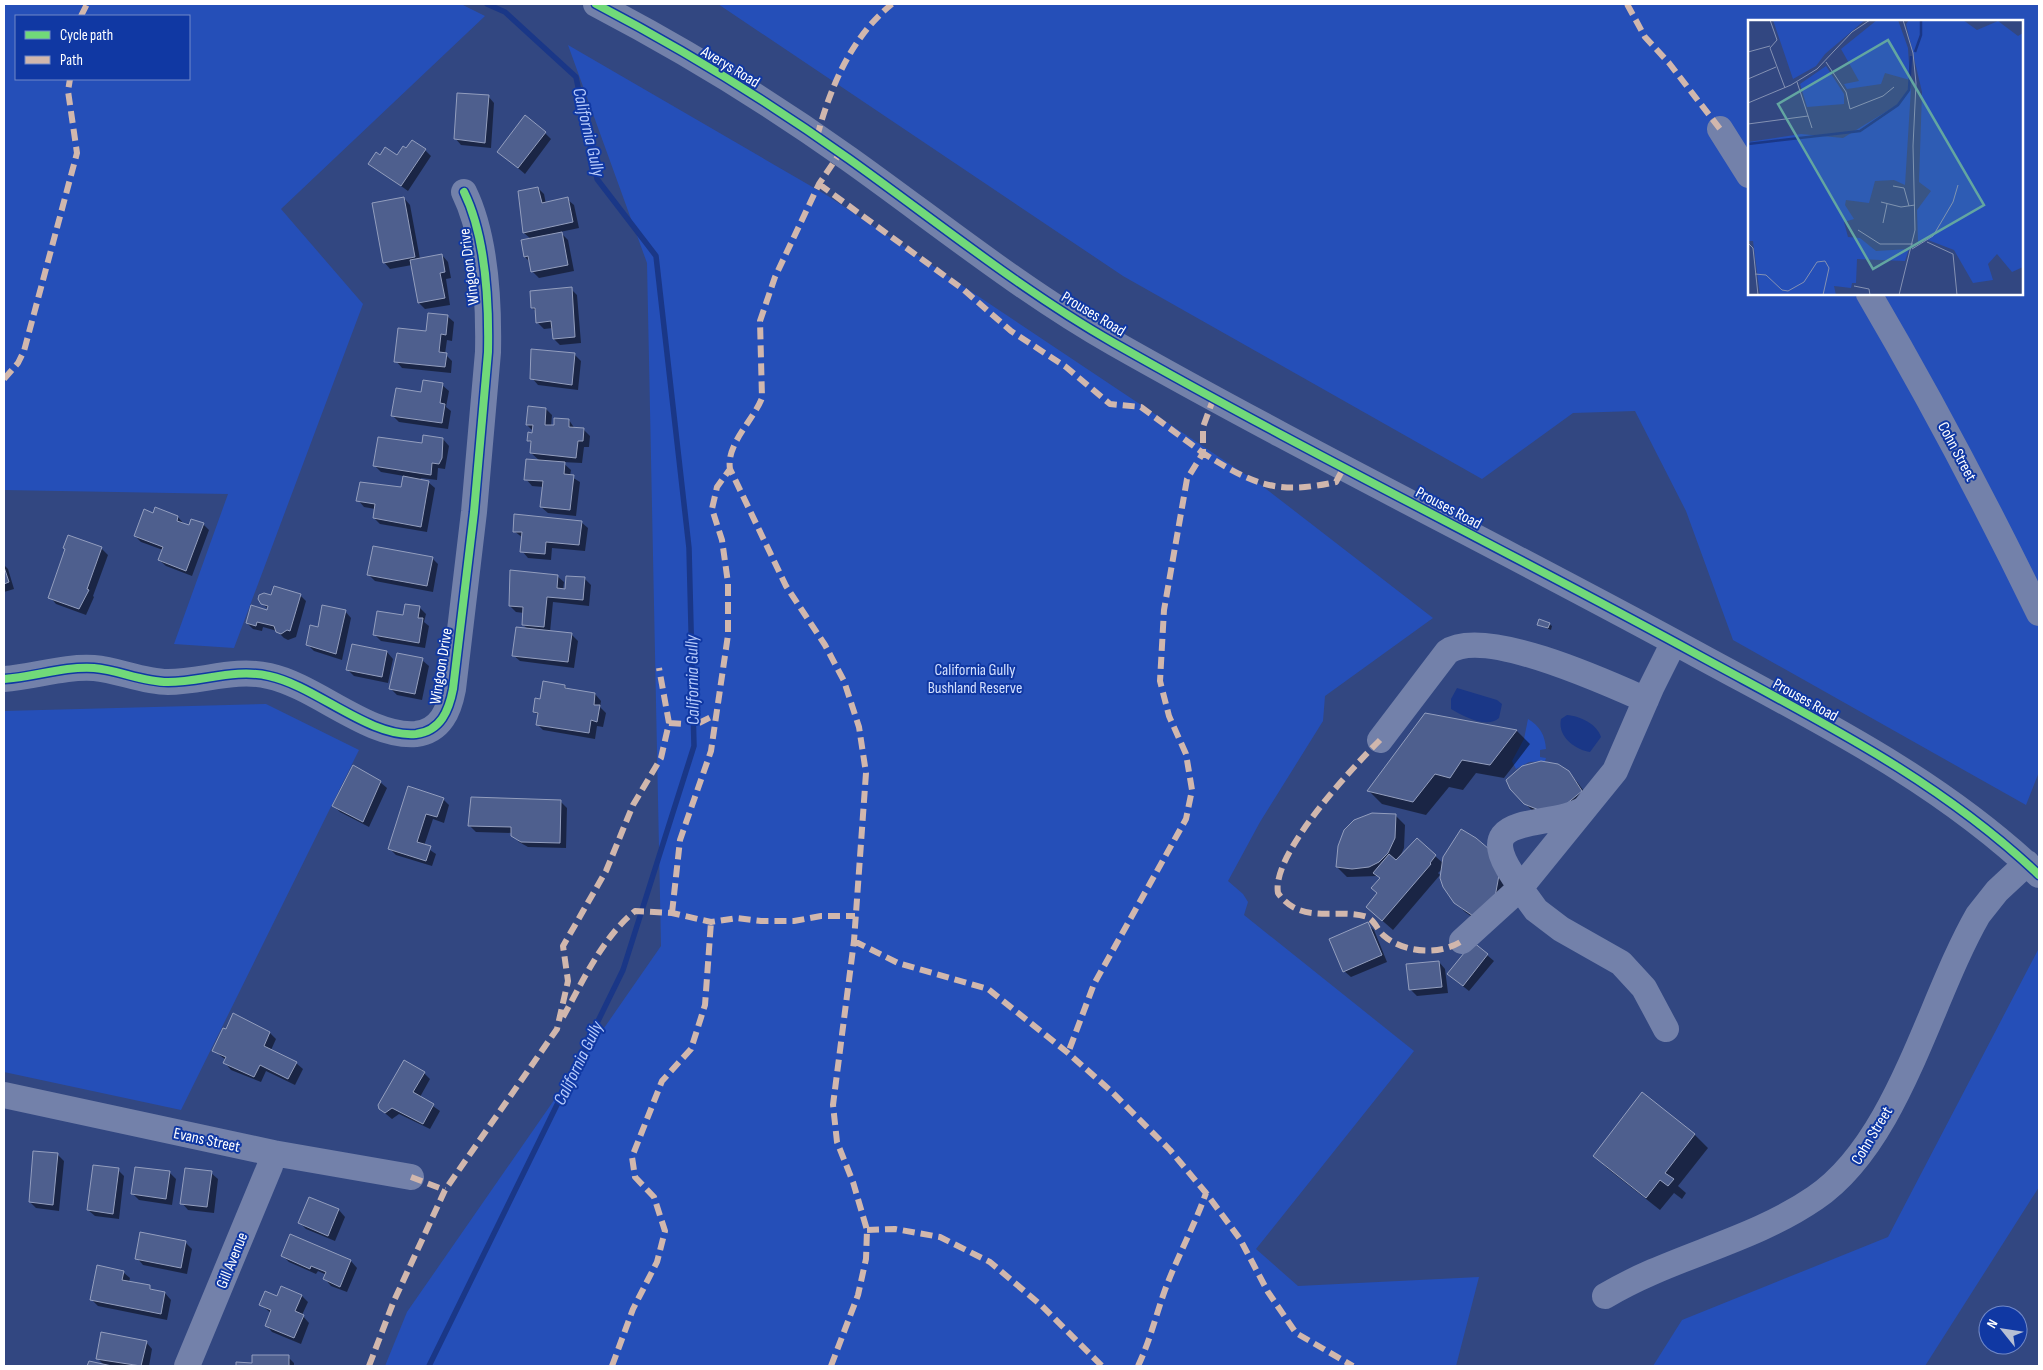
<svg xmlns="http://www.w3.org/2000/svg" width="2043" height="1370" font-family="'Sofia Sans Condensed',sans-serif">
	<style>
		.green { fill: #254fb8; fill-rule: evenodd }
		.water { fill: #1a3787 }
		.shadow { fill: #0007 }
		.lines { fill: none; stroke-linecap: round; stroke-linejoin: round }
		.stream { stroke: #1a3787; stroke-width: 5.5 }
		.building { fill: #4e5f8e; stroke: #939ebe }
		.minor { stroke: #7381aa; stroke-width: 26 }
		.quiet { stroke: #d1b7ad; stroke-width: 6; stroke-dasharray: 12 6; stroke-linecap: butt }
		.cycleway-casing { stroke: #1038a3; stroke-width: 11 }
		.cycleway { stroke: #71d979; stroke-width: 8 }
		.labels { text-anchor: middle; stroke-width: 4; stroke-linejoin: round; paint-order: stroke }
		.street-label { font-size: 16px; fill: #fff; stroke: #1038a3 }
		.park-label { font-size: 16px; fill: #d4e0fe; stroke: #1038a3 }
		.water-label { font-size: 18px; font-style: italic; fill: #b7cbfc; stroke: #1038a3 }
		.inset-river { fill: none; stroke: #1a3787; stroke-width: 2.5 }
		.inset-road { fill: none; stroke: #8491b3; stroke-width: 1 }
		.view { fill: #63a6a1; fill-opacity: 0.15; stroke: #63a6a1; stroke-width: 2.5 }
		.inset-edge { fill: none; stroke: #fff; stroke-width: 2.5 }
	</style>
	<rect width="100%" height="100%" fill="#324781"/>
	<path class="green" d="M4,4H461L485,16L281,209L363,304L234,648L174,644L228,494L4,490ZM16,16H189V79H16Z
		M718,4H2039V772L2026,805L1733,640L1686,511L1635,411L1573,413L1482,479L1123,276ZM1749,21H2022V294H1749Z
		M568,45L828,196L1261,485L1433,618L1325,696L1323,721L1260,822L1228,881L1243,894L1248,902L1244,915L1414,1051L1256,1249L1298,1286L1479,1277L1456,1366H385L407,1312L661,946L647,263Z
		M266,704L359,750L181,1110L4,1072V711Z
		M1528,719C1540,726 1545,735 1546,749L1540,750V757L1546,758L1545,761L1529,762L1516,769L1512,761L1524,739Z
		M2039,948V1187L1925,1366H1653L1682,1320L1888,1237Z"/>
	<path class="water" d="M1457,688L1497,700L1502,704L1499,718C1487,729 1463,716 1451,709V699Z
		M1567,715C1580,716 1597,724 1601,737L1590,752C1575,750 1557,736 1561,719Z"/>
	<path class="shadow" d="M488,96L494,103L491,148L461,145L455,138Z
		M545,133L551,139L525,174L499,152Z
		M407,150H425L431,156L408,191L370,164L380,157H397Z
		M538,188L544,194L546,204L567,199L574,205L579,228L560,232L568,240L574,271L539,278L532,271L530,262L525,257L531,239L524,233Z
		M404,198L410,205L420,259L442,255L448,262L451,278L446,279L450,305L425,309L419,303L412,265L390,269L384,262Z
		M571,289L577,295L581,343L560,345L554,339L553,328L544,329L537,322V312L532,308Z
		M447,316L454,322L452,341L447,340L445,354L452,361L451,373L402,368L396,361Z
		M574,354L581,361L578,390L538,385L532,378Z
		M442,385L449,391L446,407L451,411L448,429L399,422L393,416L422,393Z
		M546,409L552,415L551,427L569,420L575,429L584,430L590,436L589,447H584L582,463L562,462L571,470L570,476L580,482L576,516L548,513L541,507L543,487L532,486L526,479L540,461L531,453L532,444L529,441L533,431L527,425Z
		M443,439L449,446L445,469L438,468L437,480L421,478L420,480L428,482L435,488L427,532L380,524L374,518L375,509L364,507L358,500L402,488L404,476L381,472L375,466L423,445Z
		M154,515L178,517L184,524L189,527L203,524L209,530L192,576L166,566L159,560L163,550L141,542L135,536Z
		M581,522L588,528L585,551L552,548L551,560L528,558L522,551L523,538L514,531Z
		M101,548L108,555L93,596L94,597L86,615L56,604L50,597Z
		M432,558L438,564L433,592L375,581L369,575Z
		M4,565L8,569L14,589L4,592Z
		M557,576L564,582L563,590L584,578L591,585L589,606L553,602L550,632L571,634L578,641L574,668L520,661L513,655L528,629L523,625L524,613L516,612L510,606Z
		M300,595L306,601L296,637L288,640L284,638L277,631L263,627L262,631L253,629L247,623L271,612L262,603L272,597Z
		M419,607L426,614L424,622L429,626L425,648L381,641L375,635Z
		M345,611L351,618L342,660L314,651L307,644L319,628Z
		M1549,624L1552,626L1551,630L1539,625Z
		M353,646L387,652L393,659L388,683L354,676L348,670Z
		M422,660L429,666L422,700L397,695L391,689Z
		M565,686L569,690L595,694L601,701L600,707L606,713L603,727L597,726L595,739L543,730L537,724L539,716L534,712L541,700Z
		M1426,715L1517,731L1530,744L1504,778L1476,773L1463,790L1449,787L1426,815L1382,804L1369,791Z
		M1568,772L1578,783L1591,801L1533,811L1522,801Z
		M380,782L387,788L369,827L340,812L334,806Z
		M409,788L443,799L449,805L444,823L433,819L424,846L436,854L432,866L396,855L389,848Z
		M560,801L567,808L566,848L528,847L519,842L513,833L476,832L470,826Z
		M1395,815L1405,825L1404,848L1400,857L1417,840L1444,864L1508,877L1489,929L1465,912L1455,902L1444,867L1438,873L1440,875L1393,930L1377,916L1381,879L1378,876L1347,877L1337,867L1348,826L1364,816Z
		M1367,924L1374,930L1387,962L1351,977L1344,971Z
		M1473,943L1494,961L1469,991L1455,980Z
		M1439,962L1445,969L1448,993L1417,996L1410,989Z
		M234,1015L270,1033L276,1039L271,1050L296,1063L303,1069L295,1085L266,1071L261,1082L231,1070L225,1063L226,1060L213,1050Z
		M424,1073L430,1079L420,1097L440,1111L430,1129L399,1114L392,1119L380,1109Z
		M1642,1094L1695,1135L1708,1148L1678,1186L1686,1193L1682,1199L1674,1193L1660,1210L1608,1169L1594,1156Z
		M58,1155L64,1161L59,1211L36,1208L30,1202Z
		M118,1170L124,1176L119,1219L95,1216L88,1210Z
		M169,1172L176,1179L172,1205L139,1200L133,1194Z
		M211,1173L218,1179L214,1213L188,1210L182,1203Z
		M310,1199L339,1210L345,1217L335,1241L306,1229L300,1223Z
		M291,1236L351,1261L357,1268L347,1292L331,1286L325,1279L327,1275L318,1271L316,1274L289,1262L283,1256Z
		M185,1242L192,1249L187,1274L143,1265L137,1258Z
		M123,1272L130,1278L129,1282L149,1287L154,1291L165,1293L171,1300L167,1320L98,1306L92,1300Z
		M282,1288L302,1296L308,1302L302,1315L309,1323L301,1344L272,1332L266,1325L271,1313L261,1305L278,1298Z
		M146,1342L152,1349L149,1366H89V1363L105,1366L97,1358Z
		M288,1357L294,1363V1366H237V1364H253Z"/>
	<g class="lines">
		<path class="stream" d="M429,1366L623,970L694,746L689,548L656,256L597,179L576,77L505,12L487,4"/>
	</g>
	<path class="building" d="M457,93L489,95L485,143L454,139Z
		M525,115L546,132L518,168L497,152Z
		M412,140L426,149L401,186L368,164L376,152L380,155L385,147L397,155L403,146L406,148Z
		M538,187L542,203L568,197L573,222L523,233L518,191Z
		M404,197L415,257L383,263L372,203Z
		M562,232L568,265L531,272L528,256L524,257L521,240Z
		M442,254L445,272L440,273L445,298L418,303L410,260Z
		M572,287L575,337L553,339L551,321L536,323L535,308H531L530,291Z
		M428,313L448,315L446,335L441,334L439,352L447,353L445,367L394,362L398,328L426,331Z
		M531,349L575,353L572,385L530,379Z
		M423,380L443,383L440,403L445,404L442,423L391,416L396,388L421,392Z
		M528,406L546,408L545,425H554V418L569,419V427L584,428L583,441H578L576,458L530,453L531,441H527L528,432L532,433L533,425H526Z
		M423,435L443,438L442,458L439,464L432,463L431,475L373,466L378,437L422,443Z
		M526,459L565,462L564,474L574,475L570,510L540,507L543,481L524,480Z
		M403,476L429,481L421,527L373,518L375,504L356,501L360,482L401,487Z
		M155,507L178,516L177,521L189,525L191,519L204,523L186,571L158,560L163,547L134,536L144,509L153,513Z
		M514,514L582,521L579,545L546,542L545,554L520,552L522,532H513Z
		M68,535L102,547L87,589L89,590L79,609L48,598L65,549L63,548Z
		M373,546L433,557L427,586L367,575Z
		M4,567L9,582L4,584Z
		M510,570L558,575L557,588L565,589L566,576L585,577L583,600L547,597L544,627L522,625L523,607L509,606Z
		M274,586L301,594L290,631L287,630L281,634L276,632L274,626L257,622L256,626L246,623L251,605L267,610L268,606L261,604L258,599L259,595L264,593L271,595Z
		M405,604L420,606L418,618H423L419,643L373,635L377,611L403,615Z
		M322,605L346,610L336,654L306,645L310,625L318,627Z
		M1539,619L1550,623L1548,628L1537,625Z
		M516,627L572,633L568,662L512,656Z
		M352,644L387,651L382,677L346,670Z
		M397,653L423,658L415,694L389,689Z
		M543,681L565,685V688L595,693L594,705H600L597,722L591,720L589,733L536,725L538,713L533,712L535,698L540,699Z
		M1425,713L1517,730L1490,765L1462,760L1450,778L1435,774L1413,802L1367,791Z
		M1541,761L1558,764L1569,771L1582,791L1565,805L1539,810L1524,804L1510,789L1506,780L1522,766Z
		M353,765L381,781L363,822L332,806Z
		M408,786L444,798L437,817L426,814L417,842L431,846L426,861L388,849Z
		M471,797L561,800L560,843L521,842L511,836V827L468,826Z
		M1372,813L1396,814L1395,838L1388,853L1379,862L1369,867L1352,869L1336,867L1338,846L1344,830L1354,820Z
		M1461,829L1476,838L1489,849L1499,875L1495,897L1479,920L1454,903L1443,887L1440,878L1443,857Z
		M1417,838L1436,855L1430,863L1431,864L1382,921L1366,907L1377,893L1371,888L1380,878L1373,873L1389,854L1396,860Z
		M1368,922L1382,955L1343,972L1329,939Z
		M1473,942L1488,954L1463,986L1447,974Z
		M1439,961L1442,987L1409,990L1406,964Z
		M233,1013L270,1032L264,1046L297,1062L288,1079L260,1065L254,1077L223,1063L226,1057L212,1051L223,1028L226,1029Z
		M404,1060L425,1072L413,1092L434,1104L423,1124L392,1108L385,1113L379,1109L378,1105Z
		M1642,1092L1695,1134L1665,1173L1674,1179L1668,1186L1660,1180L1646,1198L1593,1156Z
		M33,1151L58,1153L53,1205L29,1202Z
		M93,1165L119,1168L113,1214L87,1210Z
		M135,1167L170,1171L166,1199L131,1194Z
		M185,1168L212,1171L207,1207L180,1204Z
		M309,1197L339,1209L328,1236L298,1223Z
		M140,1232L186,1241L181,1268L135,1259Z
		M290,1234L351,1260L340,1287L323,1279L326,1272L311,1266L310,1269L281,1256Z
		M97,1265L124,1271L122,1280L150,1285V1289L165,1292L161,1314L90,1300Z
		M281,1286L302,1295L295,1311L304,1315L294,1338L265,1326L271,1310L259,1305L265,1291L277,1296Z
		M101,1332L147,1341L141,1366L96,1359Z
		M252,1355H289V1366H236V1362L252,1363Z
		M89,1361L112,1366H87Z"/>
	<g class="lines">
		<path class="minor" d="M596,4C684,50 769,102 849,159C936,221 1021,290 1114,343C1306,452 1504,549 1698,655C1819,721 1938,779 2039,875
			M1720,129L1749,175
			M1869,294C1930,398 1986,504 2039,613
			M4,679C34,677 64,666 94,668C119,670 142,682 168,682C202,682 235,668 269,676C316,686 369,738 416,734C441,731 449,710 453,689L474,512L488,352C489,302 486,237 464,192
			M1380,740L1447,652C1483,626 1608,683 1646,700
			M1521,887C1459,807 1551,832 1585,808
			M1520,888L1536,910L1561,929L1621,963L1644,988L1666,1029
			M1462,941L1520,888L1615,771L1651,688L1674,642
			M4,1095L273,1153L411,1177
			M1605,1296C1672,1256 1751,1242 1815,1198C1898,1142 1929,1000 1978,915L1997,891L2027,863
			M187,1366L270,1166L273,1153"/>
		<path class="quiet" d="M1627,4L1645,37L1669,63L1720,129
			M81,16L87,4
			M817,137C830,88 851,37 892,4
			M819,184L964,290L1011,331L1066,367L1110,404L1141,407L1203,453L1187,479L1164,610L1160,681L1169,716L1186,754L1192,790L1186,819L1094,984L1068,1053
			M4,379L18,363L24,351L77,153L68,91L70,79
			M1214,397L1203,427V453C1254,485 1277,495 1336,482L1344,467
			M669,723L684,724
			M699,723L715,715
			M1380,740C1353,767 1271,854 1278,893C1301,926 1337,907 1367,917C1375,921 1377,929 1383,935C1403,953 1439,956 1462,941
			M672,913L680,840L711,751L728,635V583L722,540L712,509L717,487L730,469
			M854,941L898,963L988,989L1068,1053L1112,1092L1170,1150L1206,1193L1240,1239L1268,1292L1296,1333L1353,1366
			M563,1017C583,981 602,938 635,911L672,913L711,922L737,918L761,921H794L821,916H855
			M411,1177L445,1190
			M867,1230L895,1229L940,1237L990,1262L1042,1306L1102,1366
			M369,1366L393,1303L445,1190L557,1029L568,981L563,946L606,871L633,805L661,758L669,723L659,668
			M612,1366L633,1309L657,1262L665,1231L654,1197L635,1177L632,1157L662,1081L691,1049L705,1005L711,922
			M831,1366L858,1295L866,1259L867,1230L853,1182L837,1142L833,1105L854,941L866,773L859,727L844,681L825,645L786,586L730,469C726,444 753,421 762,398L760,321L775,277L819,184L840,153
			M1138,1366C1151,1339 1157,1310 1168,1282C1180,1252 1195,1224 1206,1193"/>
		<g class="cycleway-casing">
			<path id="cycleway" d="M596,4C684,50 769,102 849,159C936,221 1021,290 1114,343C1306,452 1504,549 1698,655C1819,721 1938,779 2039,875
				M4,679C34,677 64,666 94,668C119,670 142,682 168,682C202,682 235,668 269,676C316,686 369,738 416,734C441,731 449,710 453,689L474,512L488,352C489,302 486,237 464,192"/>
		</g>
		<use href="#cycleway" class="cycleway"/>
	</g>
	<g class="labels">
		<g class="street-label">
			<text transform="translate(731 66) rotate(31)" y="6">Averys Road</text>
			<text transform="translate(468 267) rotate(-97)" y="6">Wingoon Drive</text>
			<text transform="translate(1094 313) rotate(31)" y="6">Prouses Road</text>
			<text transform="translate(1958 451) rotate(62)" y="6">Cohn Street</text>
			<text transform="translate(1449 507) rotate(28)" y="6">Prouses Road</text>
			<text transform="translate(440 666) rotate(-81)" y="6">Wingoon Drive</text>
			<text transform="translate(1806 699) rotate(29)" y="6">Prouses Road</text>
			<text transform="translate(1871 1135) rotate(-59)" y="6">Cohn Street</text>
			<text transform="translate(207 1139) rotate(12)" y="6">Evans Street</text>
			<text transform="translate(231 1260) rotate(-68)" y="6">Gill Avenue</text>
		</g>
		<g class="park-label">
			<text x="975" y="675">California Gully<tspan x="975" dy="18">Bushland Reserve</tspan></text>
		</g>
		<g class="water-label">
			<text transform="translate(589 132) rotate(77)" y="6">California Gully</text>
			<text transform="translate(692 680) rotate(-91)" y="6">California Gully</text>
			<text transform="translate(578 1063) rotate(-64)" y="6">California Gully</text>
		</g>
	</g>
	<g transform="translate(1748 20)">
		<rect width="275" height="275" fill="#324781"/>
		<path d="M25,0H117L77,34L68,46L45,59ZM129,0H150L160,28L162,60L137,53L133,64L99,69L96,64L111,61L93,29ZM161,0H215L229,10L250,1L270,16L275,13V247L264,252L249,234L240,244L245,260L225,263L206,230L180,220L170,222L169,190L183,171L171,162L174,72L158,4ZM78,46L96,74V84L59,87L52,64ZM163,68L157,165L146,160L127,161L121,183L98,180L97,185L106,199L96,202L100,217L112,218L128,231L161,229L157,241L109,239L108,263H104L103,268L86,266L88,275H12L5,221H0V122L53,114L95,118L149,85Z" fill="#254fb8"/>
		<path class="inset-river" d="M167,32L173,15V0M0,124L112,111L150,85L161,70L163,36"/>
		<path class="inset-road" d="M22,0L29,20L22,28L37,68M0,32L22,26M78,42L98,72L102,89L135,76L146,67M0,59L28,47M49,62L64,108M0,83L43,65L69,49L104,12L122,0M0,104L60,96M145,166L156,168L161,186M133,182L153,187L167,185M135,203L139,184M110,210L132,224H165M179,222L205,234L209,275M0,223L5,228L10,275M164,229L185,216L205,182L210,165M7,254L18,255L34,270L40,271L56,262L69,242L77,241L81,248L75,275M106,266L121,269L122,275M151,275L167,210L165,126L168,63L165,33L155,0"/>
		<path class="view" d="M140,20L236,185L125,249L30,84Z"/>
		<rect width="275" height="275" class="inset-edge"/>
	</g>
	<rect width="2043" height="1370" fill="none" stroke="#ffffff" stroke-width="10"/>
	<rect x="15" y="15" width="175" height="65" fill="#1038a3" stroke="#7088c8"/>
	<rect x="25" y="31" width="25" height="8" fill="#71d979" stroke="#7088c8"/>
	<text x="60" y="40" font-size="15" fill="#ffffff">Cycle path</text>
	<rect x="25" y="56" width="25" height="8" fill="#d1b7ad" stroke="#7088c8"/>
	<text x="60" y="65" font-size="15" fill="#ffffff">Path</text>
	<g transform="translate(2003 1330) rotate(300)"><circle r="24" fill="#1038a3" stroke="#7088c8"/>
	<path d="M0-4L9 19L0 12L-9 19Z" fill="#b7bfd3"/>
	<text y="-8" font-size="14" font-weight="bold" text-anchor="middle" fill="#ffffff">N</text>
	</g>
</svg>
